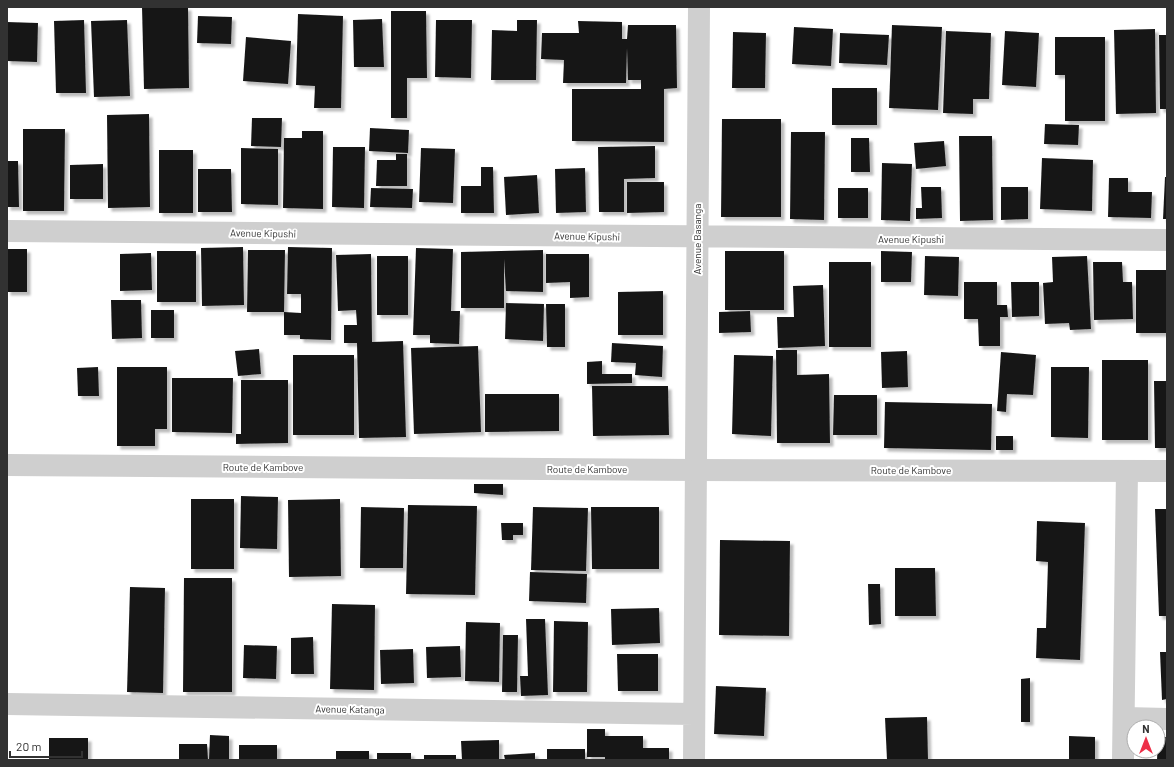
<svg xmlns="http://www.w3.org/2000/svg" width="1174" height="767" font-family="Barlow,sans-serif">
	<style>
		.building { fill: #191919; filter: url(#shadow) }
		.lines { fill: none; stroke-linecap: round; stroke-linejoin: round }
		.minor { stroke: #cfcfcf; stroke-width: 22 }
		.tertiary { stroke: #cfcfcf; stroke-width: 22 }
		.labels { text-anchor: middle; stroke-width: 4; stroke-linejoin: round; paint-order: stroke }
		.street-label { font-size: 10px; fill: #323232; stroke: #fff }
	</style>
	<defs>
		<filter id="shadow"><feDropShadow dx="3.5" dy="3.5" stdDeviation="1" flood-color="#0004"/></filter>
	</defs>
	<rect width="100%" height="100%" fill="#fff"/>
	<path class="building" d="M142,7H188L189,88L144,89Z
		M391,11H426L427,78H407V118H391Z
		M298,14L343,16L341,108H314L315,86L296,85Z
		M198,16L232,17L231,44L197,43Z
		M382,19L384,67H354L353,20Z
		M84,20L86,93H56L54,21Z
		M127,20L130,96L94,97L91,21Z
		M436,20H472L471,78L435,77Z
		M517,20H537L536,80H491L492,30L517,31Z
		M578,21L622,22V39H627L628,25H676L677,88L664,89V142L572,141V89H645H641V80H628L627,48L626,83H563L564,60L541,59L542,33H579Z
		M7,22L38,23L37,62L7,61Z
		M892,25L942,27L938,110L889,108Z
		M794,27L833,29L831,66L792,64Z
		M1155,29L1156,113L1116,114L1114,30Z
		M946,31L991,33L989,99H973V114L943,113Z
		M1005,31L1039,33L1036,87L1002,85Z
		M733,32L766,33L765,88H732Z
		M840,33L889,35L887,65L839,63Z
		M1159,35H1167V109H1160Z
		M246,37L291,41L288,84L243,81Z
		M1055,37H1105V121H1065V75H1055Z
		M832,88H877V125H832Z
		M149,114L150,207L108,208L107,115Z
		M252,118H282L281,147L251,146Z
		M722,119H781V217H721Z
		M1045,124L1079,125L1078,145L1044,144Z
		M370,128L409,130L408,153L369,151Z
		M23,129H65L64,211H23Z
		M302,131H323V209L283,208L284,138H302Z
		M791,132H825L824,220L790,219Z
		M959,136H992L993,220L960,221Z
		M851,138H869L870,172H851Z
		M944,141L946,166L916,169L914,143Z
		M655,146V178L624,179V212H599L598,147Z
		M333,147H365L364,208L332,207Z
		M241,148L278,149V205L241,204Z
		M421,148L455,149L453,203L419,202Z
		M159,150H193V213H159Z
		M396,154H407V186H376L377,160H396Z
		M1042,158L1093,160L1092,211L1040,209Z
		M7,161H18L19,207H7Z
		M882,163L912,164L910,221L881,220Z
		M103,164V199H70V165Z
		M481,167H493L494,213H461V186H481Z
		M585,168L586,212L556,213L555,169Z
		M198,169H231L232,212H198Z
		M537,175L539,213L506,215L504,177Z
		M1165,177H1167V219H1163Z
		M1109,178H1128V192H1152L1151,218L1108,217Z
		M627,182H664V212L627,213Z
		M921,187H941L942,218L916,219V208H922Z
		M1001,187H1028V219L1001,220Z
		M371,188L413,189L412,208L370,207Z
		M838,188H868V218H838Z
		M243,247L244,305L202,306L201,248Z
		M288,247L332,248L331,340L300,339V335H284V312L301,313V294H287Z
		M416,248L453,249L451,311H460L459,344L430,343V335H413Z
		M7,249H27V292H7Z
		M248,250H285L284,312H247Z
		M543,250V292L506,291L504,259V308H461V252Z
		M157,251H196V302H157Z
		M725,251H784V310H725Z
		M881,251L912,252L911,282H881Z
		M151,253L152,290L120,291V254Z
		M371,254L372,342L403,341L406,437L359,438L357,343H344V325H357L356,310L338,311L336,255Z
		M546,254H589V297L570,298V282L546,283Z
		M377,256H408V315H377Z
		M925,256L959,257L958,296L924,295Z
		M1087,256L1091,329L1070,330L1069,323L1045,324L1043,283L1053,282L1052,257Z
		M829,262H871V347H829Z
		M1093,262H1122L1123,282H1132L1133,319L1094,320Z
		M1136,270H1167V333H1136Z
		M964,282H997V305H1007L1008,317H1000V346H979L978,319H964Z
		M1011,282H1039V316L1012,317Z
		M823,285L825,346L778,348L777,317H794L793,286Z
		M663,291V335H618V292Z
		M111,300H141L142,338L112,339Z
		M506,303L544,304L543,341L505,339Z
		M546,304H565V347H547Z
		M151,310H174V338H151Z
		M750,311L751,332L719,333V312Z
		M612,343L663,346L662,377L635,375L636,363L611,362Z
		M478,346L481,432L414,434L411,348Z
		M259,349L261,374L238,376L235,351Z
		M776,350H797V375L829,374L830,443H777Z
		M907,351L908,387L882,388L881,352Z
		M1001,352L1036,355L1033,395L1007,394L1006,412L997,411Z
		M293,355H354V435H293Z
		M734,355L773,356L771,436L732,434Z
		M1102,360H1148V440H1102Z
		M602,361V374H632V383L587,384V362Z
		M98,367L99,396H78L77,368Z
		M117,367H167V429H155V446H117Z
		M1051,367H1089L1088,438L1051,437Z
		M172,378H233L232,433L172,432Z
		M241,380H288V443L236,444V434H241Z
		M1154,381H1167V448H1155Z
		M592,386H668L669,435L593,436Z
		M485,394H559V431L485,432Z
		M834,395H877V435H833Z
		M885,402L992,404L991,450L884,448Z
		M996,436H1013V450H996Z
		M474,484H503V495L474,493Z
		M241,496L278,497L277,549L240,548Z
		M191,499H234V569H191Z
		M340,499L341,576L289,577L288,500Z
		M408,505L477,506L475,595L406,594Z
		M361,507L404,508L403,568H360Z
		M533,507L588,508L586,571L531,570Z
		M591,507H659V569H592Z
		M1155,509H1167V616H1159Z
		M1037,521L1085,523L1080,660L1036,658L1037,628H1046L1048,562L1036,561Z
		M501,523H523V535H513V540H502Z
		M720,540L790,541L789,636L719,635Z
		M895,568H935L936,616H895Z
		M530,572L587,574L586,603L529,601Z
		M184,578H232V692H183Z
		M868,584H880L881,624L869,625Z
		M130,587L165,588L163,693L127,692Z
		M332,604L375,605L374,690L330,689Z
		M659,608L660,643L612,645L611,609Z
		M526,619H545L548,695L521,696L520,676H528Z
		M554,621L588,622L587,692H553Z
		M466,622L500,623L499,682L465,681Z
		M503,635H518L517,692H502Z
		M313,637L314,674H291V638Z
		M244,645L277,646L276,679L243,678Z
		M460,646L461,677L427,678L426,647Z
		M413,649L414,683L381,684L380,650Z
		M1160,652H1167V699L1162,700Z
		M617,654H658V691H618Z
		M1030,678V722H1021V679Z
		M716,686L766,688L764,736L714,734Z
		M927,717L928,760H887L885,718Z
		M587,729H605V736H643V748H669V760H605V757H587Z
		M210,735L229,736V760H209Z
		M1069,736L1095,737V760H1069Z
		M1158,737H1167V760H1157Z
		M49,738H88V760H49Z
		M499,740V760H462L461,741Z
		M179,744H207L208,760H179Z
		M239,745H277V760H239Z
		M547,749H585V760H547Z
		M336,751H369V760H336Z
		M377,753H411V760H377Z
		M535,753V760H505L504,755Z
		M424,755H456V760H424Z"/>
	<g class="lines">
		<path class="minor" d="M7,231L1167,240
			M7,704L694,714
			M1125,718L1167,719
			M694,760L699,7
			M1123,760L1127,471"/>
		<path class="tertiary" d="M7,465L695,470L1167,471"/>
	</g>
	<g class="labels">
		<g class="street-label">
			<text transform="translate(263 233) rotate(1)" y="4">Avenue Kipushi</text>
			<text transform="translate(587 236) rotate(1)" y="4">Avenue Kipushi</text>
			<text transform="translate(697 239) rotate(-90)" y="4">Avenue Basanga</text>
			<text x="911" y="243">Avenue Kipushi</text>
			<text x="263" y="471">Route de Kambove</text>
			<text x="587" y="473">Route de Kambove</text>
			<text x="911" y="474">Route de Kambove</text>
			<text transform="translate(350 709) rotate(1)" y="4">Avenue Katanga</text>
		</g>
	</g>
	<rect width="1174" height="767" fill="none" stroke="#323232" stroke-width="16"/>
	<g transform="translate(1146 739)"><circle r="19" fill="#ffffff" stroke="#adadad"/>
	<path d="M0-3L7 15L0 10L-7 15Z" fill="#ed3049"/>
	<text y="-6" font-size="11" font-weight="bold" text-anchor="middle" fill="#323232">N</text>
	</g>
	<path d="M10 751v6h72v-6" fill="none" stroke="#323232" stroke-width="2"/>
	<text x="16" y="751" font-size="12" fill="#323232" stroke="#ffffff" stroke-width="3" paint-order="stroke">20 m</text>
</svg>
